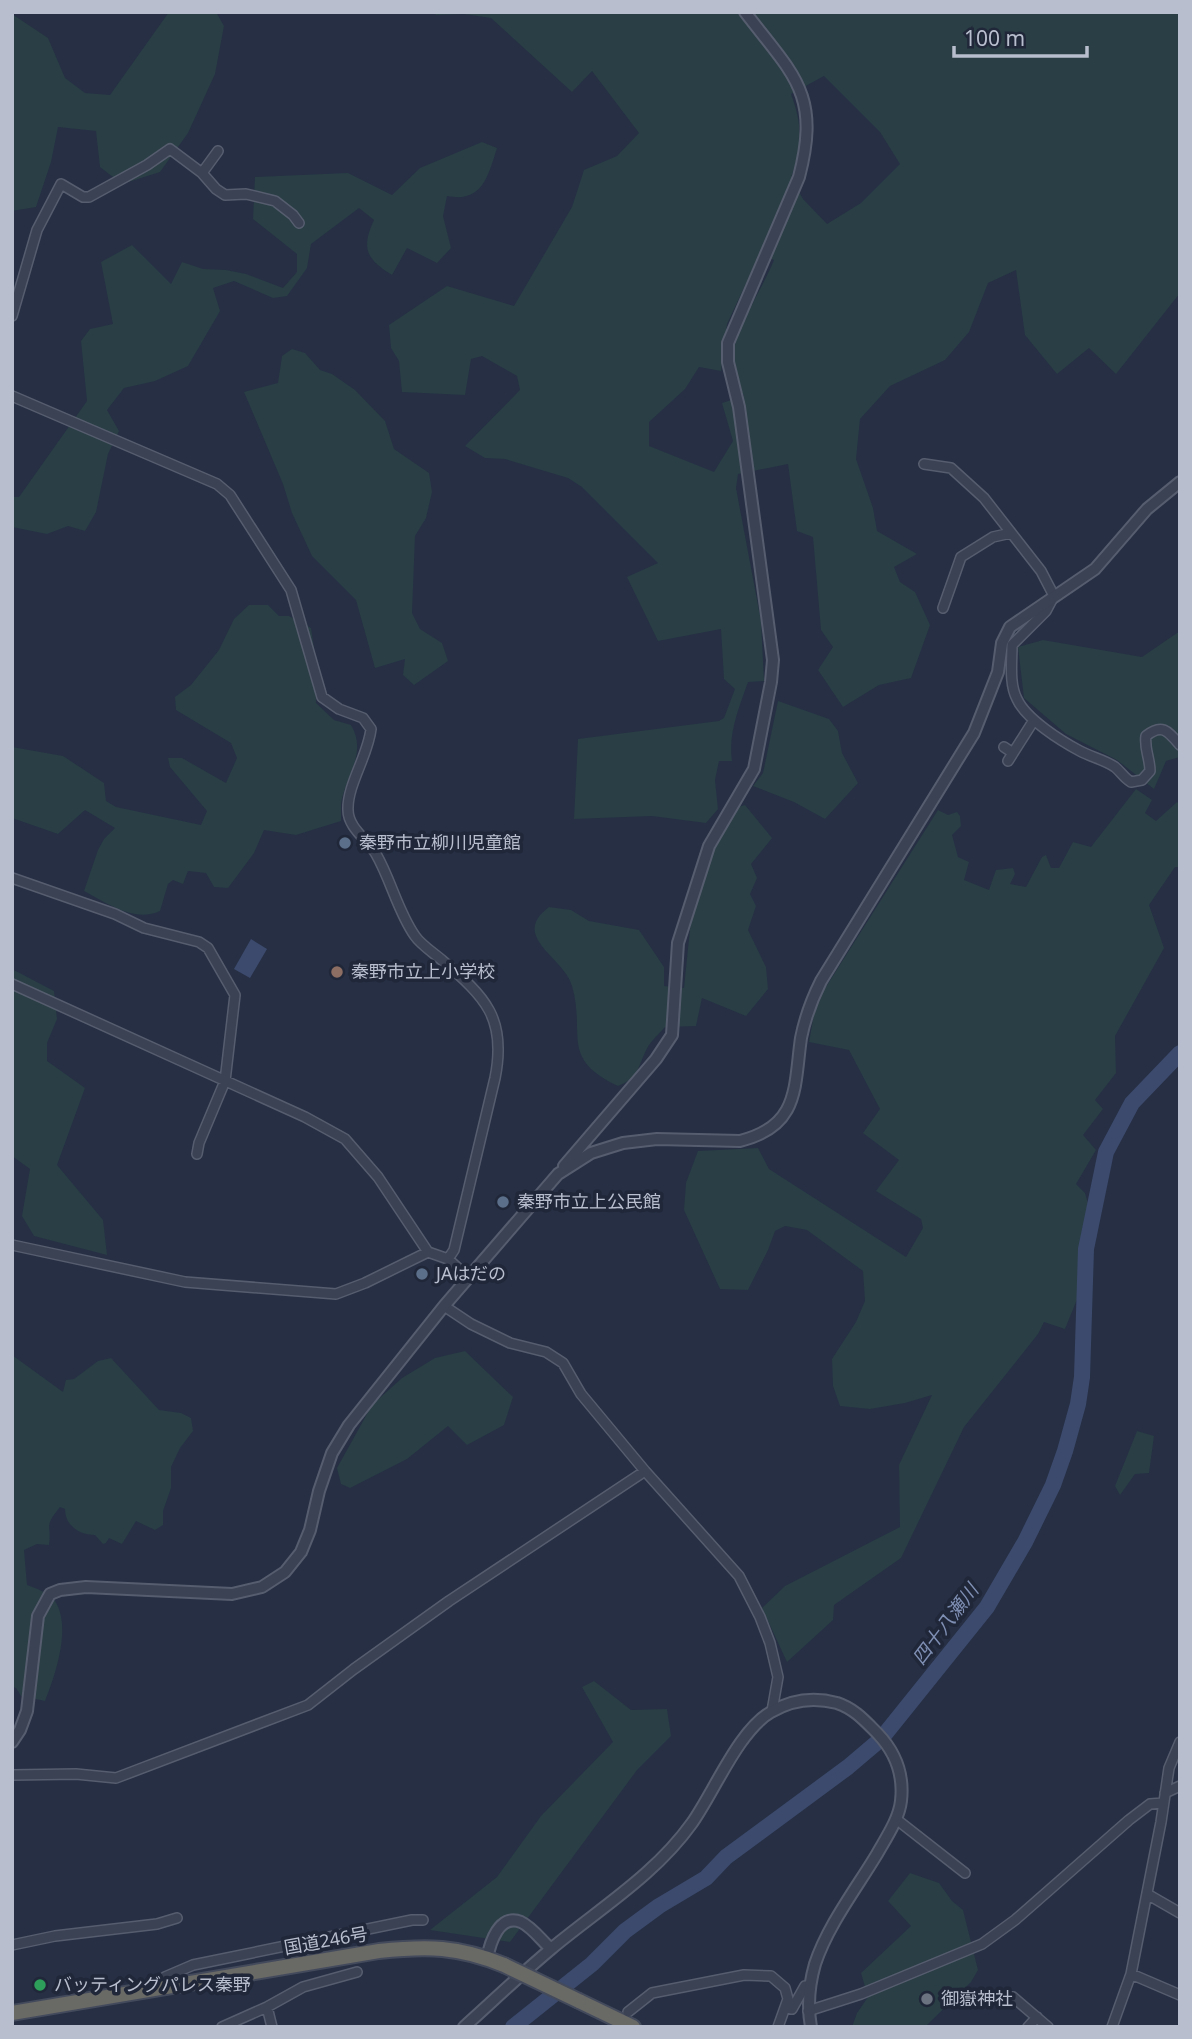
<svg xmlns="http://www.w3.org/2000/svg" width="1192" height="2039" font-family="'Noto Sans','Noto Sans JP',sans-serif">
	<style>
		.green { fill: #293e45; fill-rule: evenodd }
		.water { fill: #3c4a6d }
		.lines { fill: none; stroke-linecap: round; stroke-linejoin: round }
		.river { stroke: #3c4a6d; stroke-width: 16 }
		.minor-casing { stroke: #565d6e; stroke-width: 12 }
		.tertiary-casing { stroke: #565d6e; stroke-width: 14 }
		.trunk-casing { stroke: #434a5b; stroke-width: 18 }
		.minor { stroke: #3b4253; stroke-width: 9 }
		.tertiary { stroke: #3b4253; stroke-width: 10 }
		.trunk { stroke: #696966; stroke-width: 14 }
		.trunk-bridge-casing { stroke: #434a5b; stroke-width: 18; stroke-linecap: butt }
		.trunk-bridge { stroke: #696966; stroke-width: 14 }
		.service-dot { fill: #5c6f8a; stroke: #202739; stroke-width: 2.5 }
		.education-dot { fill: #8d6e63; stroke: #202739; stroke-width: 2.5 }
		.leisure-dot { fill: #2e9e5b; stroke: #202739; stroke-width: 2.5 }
		.worship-dot { fill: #6b7280; stroke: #202739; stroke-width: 2.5 }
		.labels { text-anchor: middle; stroke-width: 7; stroke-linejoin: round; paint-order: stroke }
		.poi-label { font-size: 18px; fill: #b8becd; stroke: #202739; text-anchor: start }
		.street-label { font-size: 18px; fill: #b8becd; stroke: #202739 }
		.water-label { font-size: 19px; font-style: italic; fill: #7f8fb4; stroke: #202739 }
	</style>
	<rect width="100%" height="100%" fill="#262f44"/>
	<path class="green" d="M169,12H216L224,26L215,74L188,133L160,172L122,184L100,167L96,131L58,127L51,162L36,207L12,211V14L48,38L65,78L85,93L110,95Z
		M438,12H1180V293L1116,374L1089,348L1057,374L1025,335L1016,270L988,283L969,332L945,360L890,386L860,419L856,459L873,508L877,531L917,554L894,567L900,582L915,592L930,625L911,678L879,685L843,707L818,670L833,647L821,630L813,537L797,531L788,464L738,474L736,488L761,621L764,681L748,682C739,708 728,733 732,761H719L715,780L718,809L706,823L652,816L574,819L578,739L719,721L724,718L735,689L724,679L721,629L658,641L627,577L658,563L582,487L568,478L505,459L485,458L465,446L520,390L517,376L482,356L471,359L465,395L402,392L399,361L391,348L389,325L447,286L514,306L572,207L584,170L617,156L639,133L592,71L572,92L491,18L464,14L435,15ZM824,76L880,132L900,164L861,203L827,224L803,199L791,178C802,146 803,126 791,94ZM760,254L774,260C761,293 729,336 732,370C733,378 740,389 744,396L722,403L733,441L714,472L649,446V422L685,389L699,367L721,371L727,324Z
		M482,142L497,148C488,177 482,203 447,196L443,216L451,248L437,263L407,248L392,275C366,259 361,248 374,220L359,208L311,244L307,268L287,296L273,298L234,281L213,288L220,311L188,366L155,381L124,388L107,410L119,431L108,454L96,512L85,531L68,526L47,534L12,527V497H19L87,401L81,341L90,329L113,324L101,262L132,245L171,284L182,262L203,269L226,270L246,274L283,288L297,272V254L253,219L255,177L348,173L392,195L420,168Z
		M292,349L305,353L320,370L332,374L355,390L385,421L394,449L429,473L432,492L426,518L415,536L412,613L420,629L442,643L448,661L414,685L403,675L405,659L375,668L356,600L312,556L292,513L283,484L244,392L278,383L282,356Z
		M249,605H268L279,616H289L311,628L315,655L316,703L334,720L351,725C368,753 345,777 341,804C341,810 341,816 341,821L296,835L264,830L254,853L228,888L214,887L206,873L188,871L183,884L173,880L168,884L160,911C134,923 107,903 84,891L98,850L104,839L115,828L85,810L58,834L12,818V747L63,756L104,783L106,801L116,807L201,825L207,811L170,767L168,758H182L226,783L237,758L231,743L176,710L175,697L191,685L219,650L234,619Z
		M1180,631V757L1166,761L1154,789L1117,760L1066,734L1024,698L1018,647L1043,640L1142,657Z
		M778,701L829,719L838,731L842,753L858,783L825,819L794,802L753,786L763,773Z
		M1136,789L1152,800L1145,813L1156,821L1177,802L1180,804V867H1175L1149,905L1164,948L1115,1036L1116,1073L1095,1100L1103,1109L1083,1135L1096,1150L1076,1184L1085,1193L1089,1207L1082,1234L1080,1292L1065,1329L1044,1322L1038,1334L964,1427L901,1558L834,1605L833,1620L787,1662L762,1608L785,1586L900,1527L899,1465L932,1395L905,1403L870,1409L840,1406L833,1386L832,1359L856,1322L865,1301L863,1271L807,1230L785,1226L775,1231L768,1250L748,1290L720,1289L684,1210L686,1183L698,1151L758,1148L769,1169L906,1257L923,1228L921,1219L876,1191L899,1160L863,1133L880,1109L849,1050L809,1042L814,1014L824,990L938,810L948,815L957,812L960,816L961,826L952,835L958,857L969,862L964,880L989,890L996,870L1013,868L1015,874L1010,884L1026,887L1042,857L1046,855L1051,868H1059L1073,842L1091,847Z
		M745,805L772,838L751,864L757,878L750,894L756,906L748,930L766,967L768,989L746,1016L702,998L696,1026L665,1027C660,1033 653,1039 649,1045C638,1063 641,1077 618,1086C559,1058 586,1034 572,986C564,957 509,937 549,907L571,910L589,921L639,930L664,967V986L684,988L691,919L712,854L738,807Z
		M12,969L54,991L57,1019L47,1043V1061L85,1088L57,1165L103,1220L107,1255L34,1236L22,1216L30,1169L12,1156Z
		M465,1351L513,1397L504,1425L467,1445L448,1426L407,1459L350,1488L341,1484L337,1468L372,1405L402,1378L435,1358Z
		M12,1355L63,1392L66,1380L74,1379L98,1361L111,1358L159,1410L181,1413L191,1418L193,1431L180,1448L171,1467V1488L163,1511V1525L155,1530L136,1521L122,1544L109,1538L106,1543L103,1544L95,1535C80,1535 65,1526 65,1509L60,1507C43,1528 52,1524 49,1545L37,1544L24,1550L27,1585C36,1588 49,1593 55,1601C72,1627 55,1676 45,1701L21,1696L16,1688L12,1687Z
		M1137,1431L1154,1436L1149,1473L1135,1474L1120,1495L1115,1486Z
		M594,1681L631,1710L667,1709L671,1736L637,1770L510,1942L430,1930L497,1877L541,1816L613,1742L582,1687Z
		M910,1873L939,1883L952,1901L963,1910L978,1970L971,1982L925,2027H852L857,2013L868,1997L861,1973L911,1926L888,1901Z"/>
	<path class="water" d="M251,939L267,949L250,978L234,969Z"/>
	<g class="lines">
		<path class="river" d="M513,2027L592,1964L625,1931L659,1906L706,1878L726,1857L848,1767L881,1739L987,1607L1025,1542L1053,1485L1065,1451L1078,1404L1082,1377L1086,1249L1106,1152L1132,1103L1180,1053"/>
		<g class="minor-casing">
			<path id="minor" d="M202,173L218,151
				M12,316L37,230L61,184L83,197H89L147,165L170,149L202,173L216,189L225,195L246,194L275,201L293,215L299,223
				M12,396L217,484L230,495L291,590L322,697L339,709L363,718L371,729C368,756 347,785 348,810C348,828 368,840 376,854C391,880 398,912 415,936C421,945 434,953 443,961C485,997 507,1018 495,1078L454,1250L448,1259
				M924,464L951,468L984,498L1041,571L1054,596L1046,611L1012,645C1012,662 1009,684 1017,699C1026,719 1061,741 1080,751C1091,757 1105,760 1115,767C1121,772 1124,778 1131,782L1142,780L1150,771C1150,758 1144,749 1146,736C1162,723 1168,731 1180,745
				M943,608L961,557L993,537L1011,533
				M1004,747L1013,753
				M1008,761L1034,720
				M12,878L115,914L144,928L199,942L208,948L235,995L225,1081L199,1143L197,1154
				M12,984L305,1117L345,1139L378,1177L428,1252L448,1259L468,1277
				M12,1245L185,1282L336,1294L365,1283L428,1252
				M444,1306L471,1324L510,1343L546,1352L563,1363L581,1394L645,1471L739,1576L760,1617L770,1643L778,1677L772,1711
				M12,1775L76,1774L116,1778L308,1705L354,1669L449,1601L645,1471
				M1165,1793L1180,1786
				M896,1819L965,1873
				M1147,1894L1180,1913
				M12,1945L55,1936L157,1924L177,1918
				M1131,1974L1180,1995
				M166,1988L165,1977L193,1965L412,1920H423
				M1013,1997L1048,2027
				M267,2007L272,2027
				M787,2008L792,2009L805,1986H809
				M808,2011L861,1994L982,1944L1015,1920L1129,1820L1150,1804L1163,1803
				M628,2012L652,1993L744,1975L771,1976L785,1988L788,1999L778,2027
				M222,2027L267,2007L303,1987L357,1972
				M1028,2027L1037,2017
				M1112,2027L1131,1974L1161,1822L1169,1768L1180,1742"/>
		</g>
		<g class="tertiary-casing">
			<path id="tertiary" d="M564,1166L656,1059L672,1035L678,943L709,846L754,769L771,682L773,660L739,407L728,362V343L799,177C821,93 793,75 745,12
				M12,1742L20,1730L27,1711L38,1616L50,1594L60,1590L86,1587L232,1594L262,1587L285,1572L301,1552L310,1530L319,1491L332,1453L349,1425L444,1306L558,1174L591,1153L623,1143L657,1139L740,1141C800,1126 794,1087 801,1038C805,1018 812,999 821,981L974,733L998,672L1002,643L1010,627L1095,569L1147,509L1180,482
				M487,1959C490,1943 499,1913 521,1922C532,1927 542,1941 551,1949
				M464,2027C493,2001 521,1974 551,1949C599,1909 655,1875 692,1823C714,1792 739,1730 771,1712C791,1700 814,1697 837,1703C855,1709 865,1721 878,1734C896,1753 904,1775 901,1801C899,1819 886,1838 877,1854C856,1889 828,1925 815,1964C809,1985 807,2005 811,2027"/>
		</g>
		<g class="trunk-casing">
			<path id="trunk" d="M579,2001L633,2027
				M12,2013L379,1951C427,1946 458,1946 504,1965"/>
		</g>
		<use href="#minor" class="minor"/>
		<use href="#tertiary" class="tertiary"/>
		<use href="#trunk" class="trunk"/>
		<g class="trunk-bridge-casing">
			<path id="trunk-bridge" d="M504,1965L579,2001"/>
		</g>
		<use href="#trunk-bridge" class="trunk-bridge"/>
	</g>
	<g class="service-dot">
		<circle cx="345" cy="843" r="7"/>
		<circle cx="503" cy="1202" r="7"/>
		<circle cx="422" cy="1274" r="7"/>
	</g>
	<circle class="education-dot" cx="337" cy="972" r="7"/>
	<circle class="leisure-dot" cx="40" cy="1985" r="7"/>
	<circle class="worship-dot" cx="927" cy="1999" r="7"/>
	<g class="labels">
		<g class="poi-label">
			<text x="359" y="849">秦野市立柳川児童館</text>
			<text x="351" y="978">秦野市立上小学校</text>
			<text x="517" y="1208">秦野市立上公民館</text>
			<text x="436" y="1280">JAはだの</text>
			<text x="54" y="1991">バッティングパレス秦野</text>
			<text x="941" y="2005">御嶽神社</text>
		</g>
		<g class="street-label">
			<text transform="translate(326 1941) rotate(-10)" y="6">国道246号</text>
		</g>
		<g class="water-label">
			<text transform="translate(945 1624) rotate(-53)" y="7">四十八瀬川</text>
		</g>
	</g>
	<rect width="1192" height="2039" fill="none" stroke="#b8becd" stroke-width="28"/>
	<path d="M954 46v10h133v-10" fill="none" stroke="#b8becd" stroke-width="3.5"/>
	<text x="964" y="46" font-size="21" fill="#b8becd" stroke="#202739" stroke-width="5" paint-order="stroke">100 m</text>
</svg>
